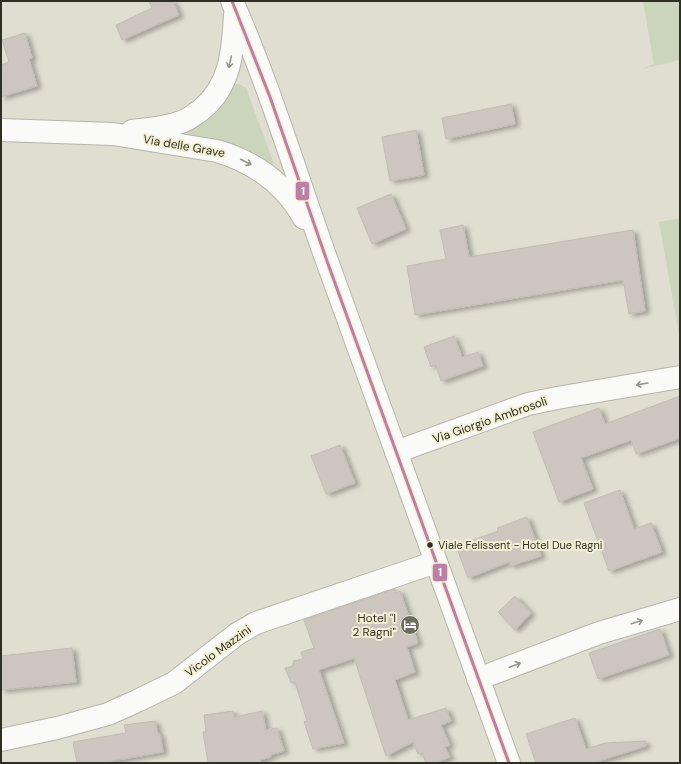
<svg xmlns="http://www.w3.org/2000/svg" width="681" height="764" font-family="'DM Sans',sans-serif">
  <defs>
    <filter id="shadow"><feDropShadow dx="4.5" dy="2.5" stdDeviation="2" flood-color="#0004"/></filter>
  </defs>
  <rect width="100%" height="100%" fill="#e0ded0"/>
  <g fill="#cbd5bc">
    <polygon points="643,1 680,1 680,60 642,69 654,64"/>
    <path d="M234,84H239L246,88L273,161V164L271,165C242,147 224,139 191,136L186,131Z"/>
    <polygon points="680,218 680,340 659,222"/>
  </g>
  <g fill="#cdc6bf" stroke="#c3bcb6" filter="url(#shadow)">
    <polygon points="149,1 173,1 179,15 122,40 116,25 152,8"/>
    <polygon points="25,33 32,58 29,59 37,86 1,97 1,65 9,62 2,40"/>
    <polygon points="511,104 515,124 446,139 442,118"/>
    <polygon points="416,130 424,175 390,181 382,137"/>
    <polygon points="391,194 406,229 372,244 357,208"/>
    <polygon points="463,225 469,257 633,230 645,311 629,314 623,280 415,315 407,266 446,259 440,230"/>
    <polygon points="454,336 462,357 478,352 483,366 441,381 436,365 431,367 424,347"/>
    <polygon points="680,396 680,438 636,454 631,440 581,458 593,489 559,502 533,432 599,408 605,424"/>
    <polygon points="340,445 355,483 326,494 311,456"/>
    <polygon points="620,490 634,529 651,523 662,552 609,571 584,503"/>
    <polygon points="527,517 541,556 511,566 509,562 468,578 456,546 498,531 497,528"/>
    <polygon points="395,589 396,593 400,591 418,643 407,647 415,672 395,680 408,720 446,708 451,721 441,725 450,745 445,747 450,757 435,763 426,763 422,753 418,754 413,742 386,756 354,658 319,670 344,743 313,749 304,722 307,721 295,682 291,683 285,668 293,666 293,661 303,659 301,652 314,648 304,620"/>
    <polygon points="515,596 531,613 515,630 498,612"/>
    <polygon points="660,629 669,655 598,679 589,653"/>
    <polygon points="72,648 76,682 1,690 1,656"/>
    <polygon points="233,711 234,717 262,711 266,730 277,728 284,751 270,755 271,757 260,760 261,763 208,763 203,732 206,732 204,715"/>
    <polygon points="575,718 586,749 605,743 645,741 646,746 593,763 536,763 526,734"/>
    <polygon points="155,721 158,734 160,734 163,752 106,762 106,763 77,763 73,742 126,733 124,725"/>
  </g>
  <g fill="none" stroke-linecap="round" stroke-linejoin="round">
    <g stroke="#b6b4a9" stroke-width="24">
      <g id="minor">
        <polyline points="396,452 528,404 557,398 680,377"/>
        <polyline points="478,679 599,633 680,609"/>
        <polyline points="1,740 57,728 108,714 137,701 174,683 237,634 256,623 436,562"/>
      </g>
    </g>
    <g stroke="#b6b4a9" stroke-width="24">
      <g id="major">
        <path d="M232,1C269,84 296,175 327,261C388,428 448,596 509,763"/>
        <path d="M1,130L113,134L217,151C254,162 285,184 304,218"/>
        <path d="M132,131C148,129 165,128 181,122C188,120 195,114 201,110C231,86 233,50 235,15"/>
      </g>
    </g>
    <use href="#minor" stroke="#fafaf8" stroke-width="22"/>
    <use href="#major" stroke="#fafaf8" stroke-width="22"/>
    <g stroke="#f4f0d6" stroke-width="6">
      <polyline id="bus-1" points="232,1 270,97 327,261 509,763"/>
    </g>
    <use href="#bus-1" stroke="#bc7fa6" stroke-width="3"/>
  </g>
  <defs><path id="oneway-shaft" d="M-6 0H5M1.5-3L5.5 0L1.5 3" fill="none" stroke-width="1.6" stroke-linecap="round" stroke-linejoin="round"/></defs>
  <g stroke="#95948e">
    <use href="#oneway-shaft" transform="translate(230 62) rotate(103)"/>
    <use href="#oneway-shaft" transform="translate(246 162) rotate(27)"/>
    <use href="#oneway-shaft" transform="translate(642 384) rotate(170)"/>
    <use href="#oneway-shaft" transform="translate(637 622) rotate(-17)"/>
    <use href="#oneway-shaft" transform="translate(515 665) rotate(-21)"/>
  </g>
  <defs>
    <g id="hotel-disc" transform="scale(1)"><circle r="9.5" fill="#6e6c61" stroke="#f4f0d6"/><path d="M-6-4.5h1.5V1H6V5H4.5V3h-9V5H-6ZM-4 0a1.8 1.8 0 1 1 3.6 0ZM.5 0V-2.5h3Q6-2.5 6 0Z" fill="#fff"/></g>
  </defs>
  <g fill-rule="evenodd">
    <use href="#hotel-disc" x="410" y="625"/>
  </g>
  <circle fill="#302f25" stroke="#f4f0d6" stroke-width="1.5" cx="430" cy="545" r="3.5"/>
  <g text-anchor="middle" stroke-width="4" stroke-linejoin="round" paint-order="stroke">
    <g font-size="11" fill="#302f25" stroke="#f4f0d6" text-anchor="start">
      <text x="438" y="549">Viale Felissent - Hotel Due Ragni</text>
    </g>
    <g font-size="12" fill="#302f25" stroke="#f4f0d6">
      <text transform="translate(184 146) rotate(10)" y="4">Via delle Grave</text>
      <text transform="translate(490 420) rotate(-19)" y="4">Via Giorgio Ambrosoli</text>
      <text transform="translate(218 651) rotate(-36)" y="4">Vicolo Mazzini</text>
    </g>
    <g font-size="12" fill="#302f25" stroke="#f4f0d6" text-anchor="end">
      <text x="396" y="622">Hotel "I<tspan x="396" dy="14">2 Ragni"</tspan></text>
    </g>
  </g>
  <g stroke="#f4f0d6" stroke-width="1.5">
    <rect x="295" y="181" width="15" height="20" rx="4" fill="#bc7fa6"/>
    <rect x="432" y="563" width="16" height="19" rx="4" fill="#bc7fa6"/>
  </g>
  <g font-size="11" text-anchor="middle" font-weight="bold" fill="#fff">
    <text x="303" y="195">1</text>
    <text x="440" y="576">1</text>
  </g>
  <rect width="681" height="764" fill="none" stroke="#302f25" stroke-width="4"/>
</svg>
